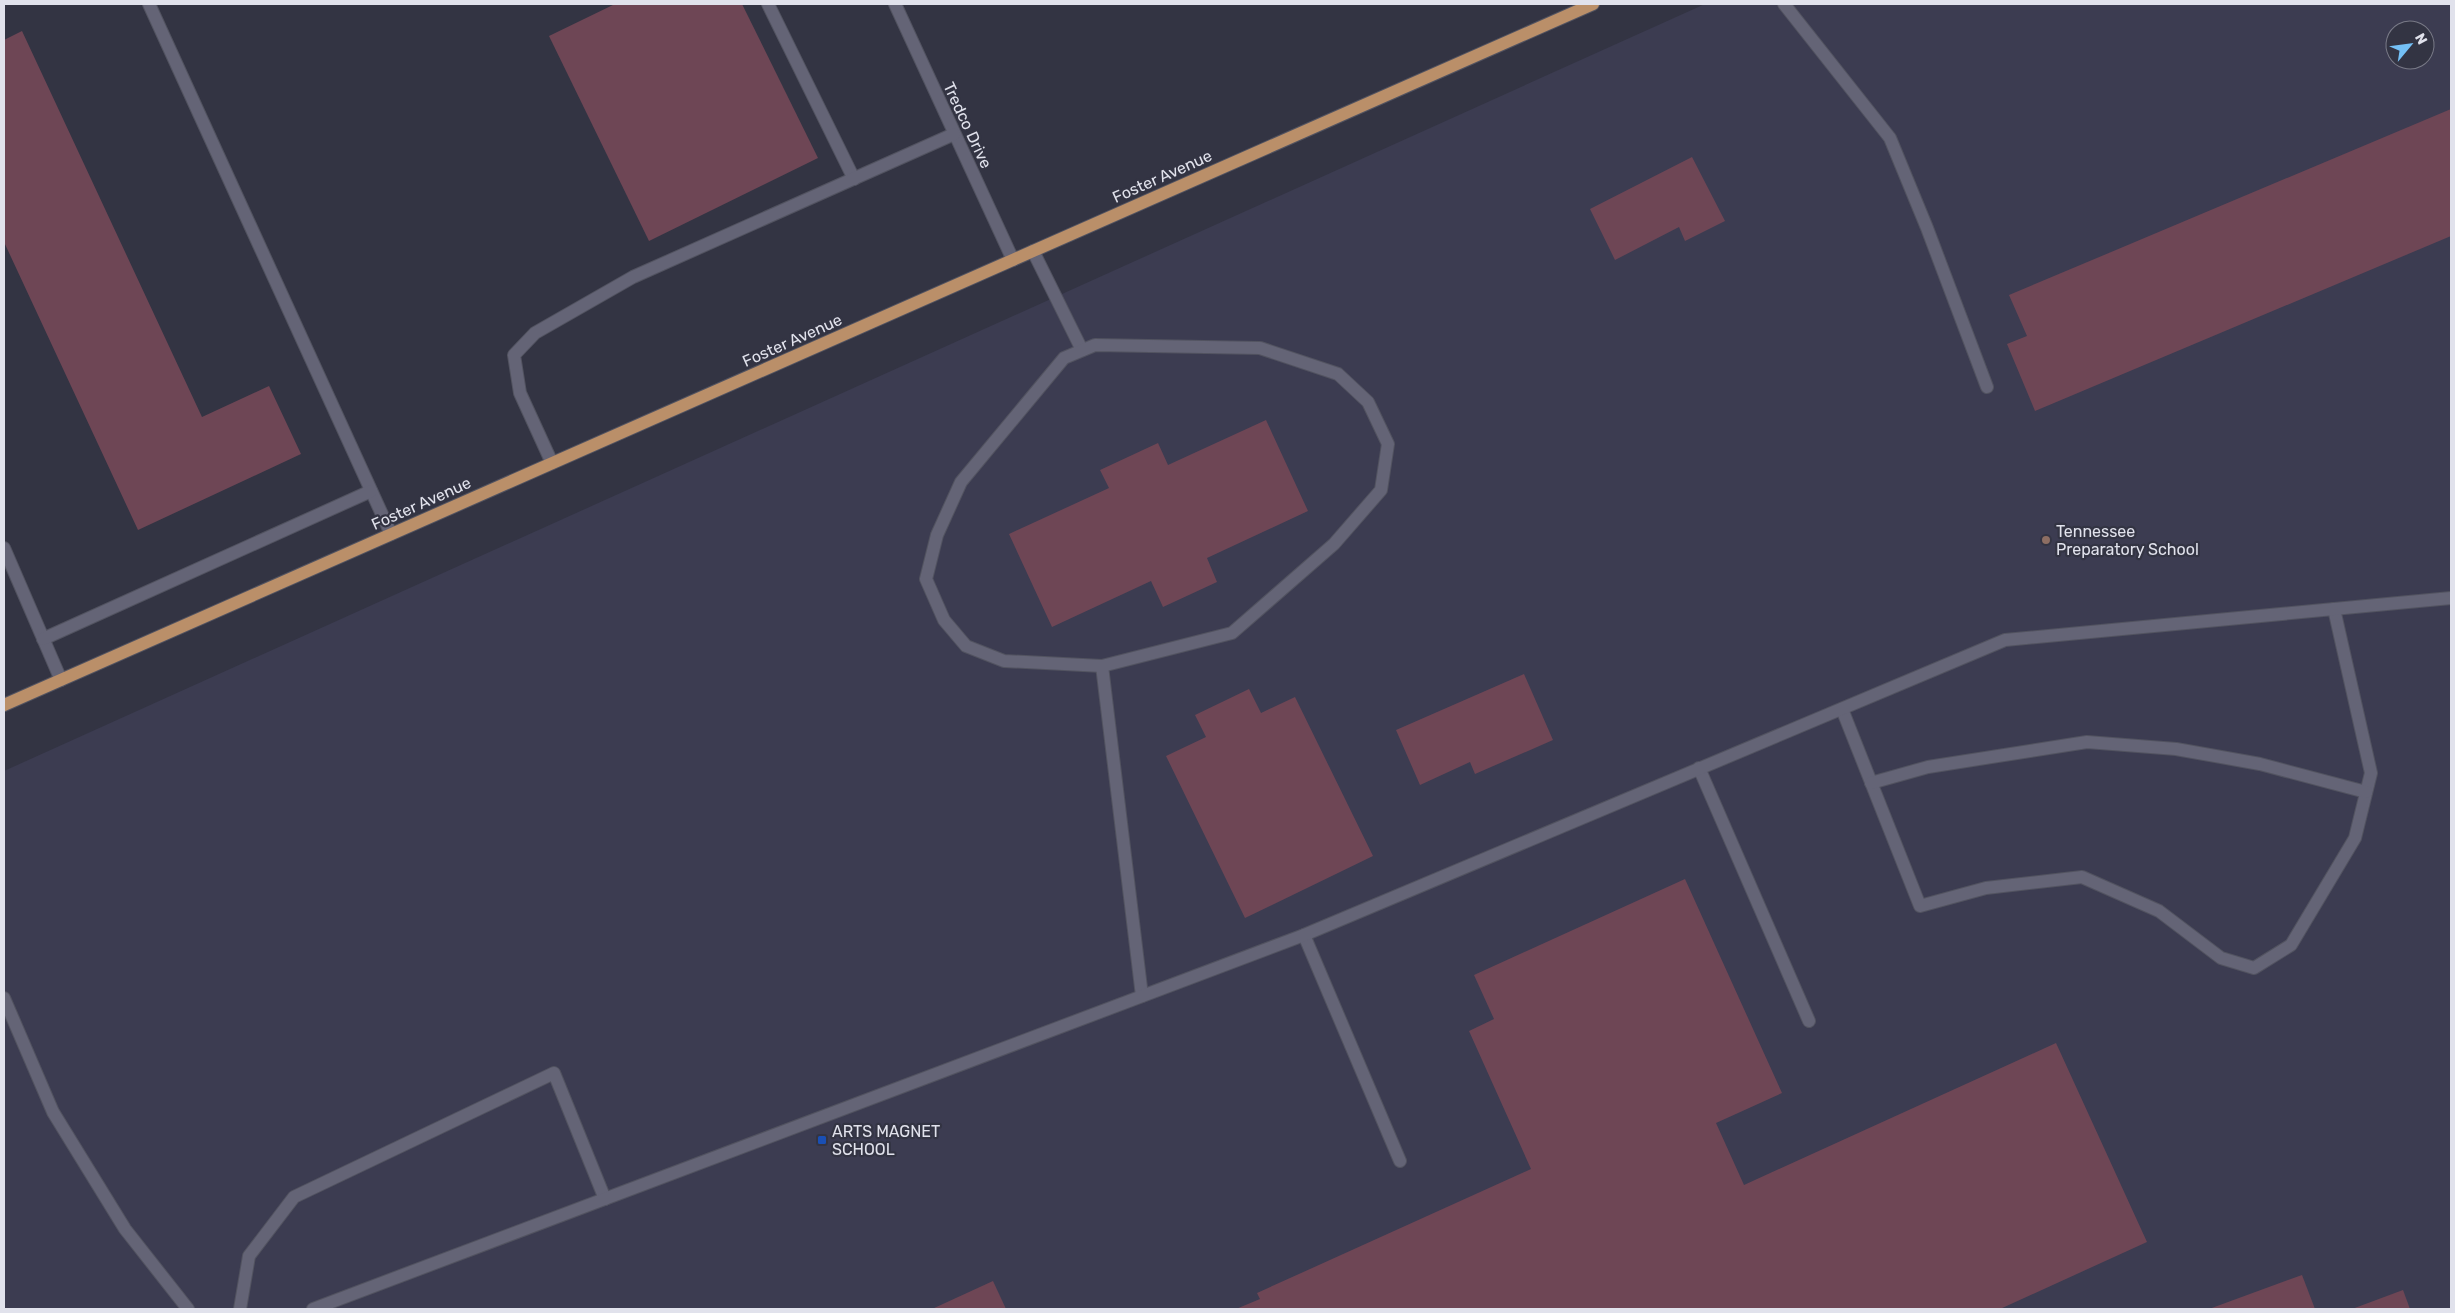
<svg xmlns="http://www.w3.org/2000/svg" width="2455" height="1313" font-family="Rubik,sans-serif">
  <rect width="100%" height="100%" fill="#333443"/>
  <path fill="#3c3c51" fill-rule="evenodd" d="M1705,4H2451V1309H4V771ZM2395,30H2425V60H2395Z"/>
  <g fill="#6e4655">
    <polygon points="615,4 742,4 818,158 649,241 549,36"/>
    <polygon points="22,31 202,417 269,386 301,454 138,530 4,242 4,40"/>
    <polygon points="2451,109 2451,236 2035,411 2007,344 2027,336 2009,295"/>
    <polygon points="1692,157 1725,221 1685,241 1679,227 1615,260 1590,209"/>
    <polygon points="1266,420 1308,511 1207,558 1217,582 1163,607 1151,581 1052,627 1009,534 1109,488 1100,470 1158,443 1168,465"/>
    <polygon points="1524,674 1553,740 1475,774 1470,762 1420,785 1396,730"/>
    <polygon points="1249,689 1261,713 1295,697 1373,856 1245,918 1166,756 1206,737 1195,715"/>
    <polygon points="1685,879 1782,1093 1716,1123 1744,1185 2056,1043 2147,1242 2000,1309 1236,1309 1260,1299 1257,1293 1531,1169 1469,1031 1494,1019 1474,975"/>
    <polygon points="2302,1275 2315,1309 2209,1309"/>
    <polygon points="993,1281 1006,1309 932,1309"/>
    <polygon points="2403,1290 2410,1309 2352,1309"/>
  </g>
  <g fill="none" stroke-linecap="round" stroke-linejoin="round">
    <g stroke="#525360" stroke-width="14">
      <g id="minor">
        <polyline points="149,4 391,534"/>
        <polyline points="768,4 854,179"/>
        <polyline points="895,4 1013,260"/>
        <polyline points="1784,4 1890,138 1927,228 1987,387"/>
        <polyline points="1033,251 1082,350"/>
        <polyline points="552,463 520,393 514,355 535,333 633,277 954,134"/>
        <polyline points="4,548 61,680"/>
        <polyline points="43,639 371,491"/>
        <polyline points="1102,666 1232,633 1334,544 1381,490 1388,444 1368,402 1338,374 1260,348 1095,345 1064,358 961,482 937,535 926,579 944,620 966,646 1004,661 1102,666 1142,996"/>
        <polyline points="1842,709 1920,906 1986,888 2082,877 2159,911 2221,958 2254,968 2291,945 2355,838 2371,773 2334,609"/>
        <polyline points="1699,768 1809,1021"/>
        <polyline points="1871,783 1928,767 2087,742 2176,749 2260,764 2366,792"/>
        <polyline points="1304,935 1400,1161"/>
        <polyline points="4,998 53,1112 125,1229 188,1309"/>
        <polyline points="240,1309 249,1256 294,1197 554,1073 605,1199"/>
        <polyline points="313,1309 1304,935 2005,640 2451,598"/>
      </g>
    </g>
    <g stroke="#525360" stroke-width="14">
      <polyline id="major" points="4,705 1593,4"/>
    </g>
    <use href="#minor" stroke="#646476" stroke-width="12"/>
    <use href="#major" stroke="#ba8f69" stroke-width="12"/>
  </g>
  <circle fill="#8d6e63" stroke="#333443" stroke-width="2" cx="2046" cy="540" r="5"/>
  <rect fill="#1a4fb4" stroke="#333443" stroke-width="2" x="817" y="1135" width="10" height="10" rx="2.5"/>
  <g text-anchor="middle" stroke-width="4.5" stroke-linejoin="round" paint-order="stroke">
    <g font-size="16" fill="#e1e2ec" stroke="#333443">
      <text transform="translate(968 125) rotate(65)" y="6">Tredco Drive</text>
      <text transform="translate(1162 176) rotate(-24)" y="6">Foster Avenue</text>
      <text transform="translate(792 340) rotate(-24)" y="6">Foster Avenue</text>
      <text transform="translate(421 503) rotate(-24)" y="6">Foster Avenue</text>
    </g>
    <g font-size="16" fill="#e1e2ec" stroke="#333443" text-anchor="start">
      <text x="2056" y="537">Tennessee<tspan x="2056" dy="18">Preparatory School</tspan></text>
      <text x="832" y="1137">ARTS MAGNET<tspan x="832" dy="18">SCHOOL</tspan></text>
    </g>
  </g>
  <rect width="2455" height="1313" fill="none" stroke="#e1e2ec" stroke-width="10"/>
  <g transform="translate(2410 45) rotate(61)"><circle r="24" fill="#333443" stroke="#797a87"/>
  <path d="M0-4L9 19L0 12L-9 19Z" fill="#74c0f6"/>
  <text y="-8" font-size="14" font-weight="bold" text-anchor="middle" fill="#e1e2ec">N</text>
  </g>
</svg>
